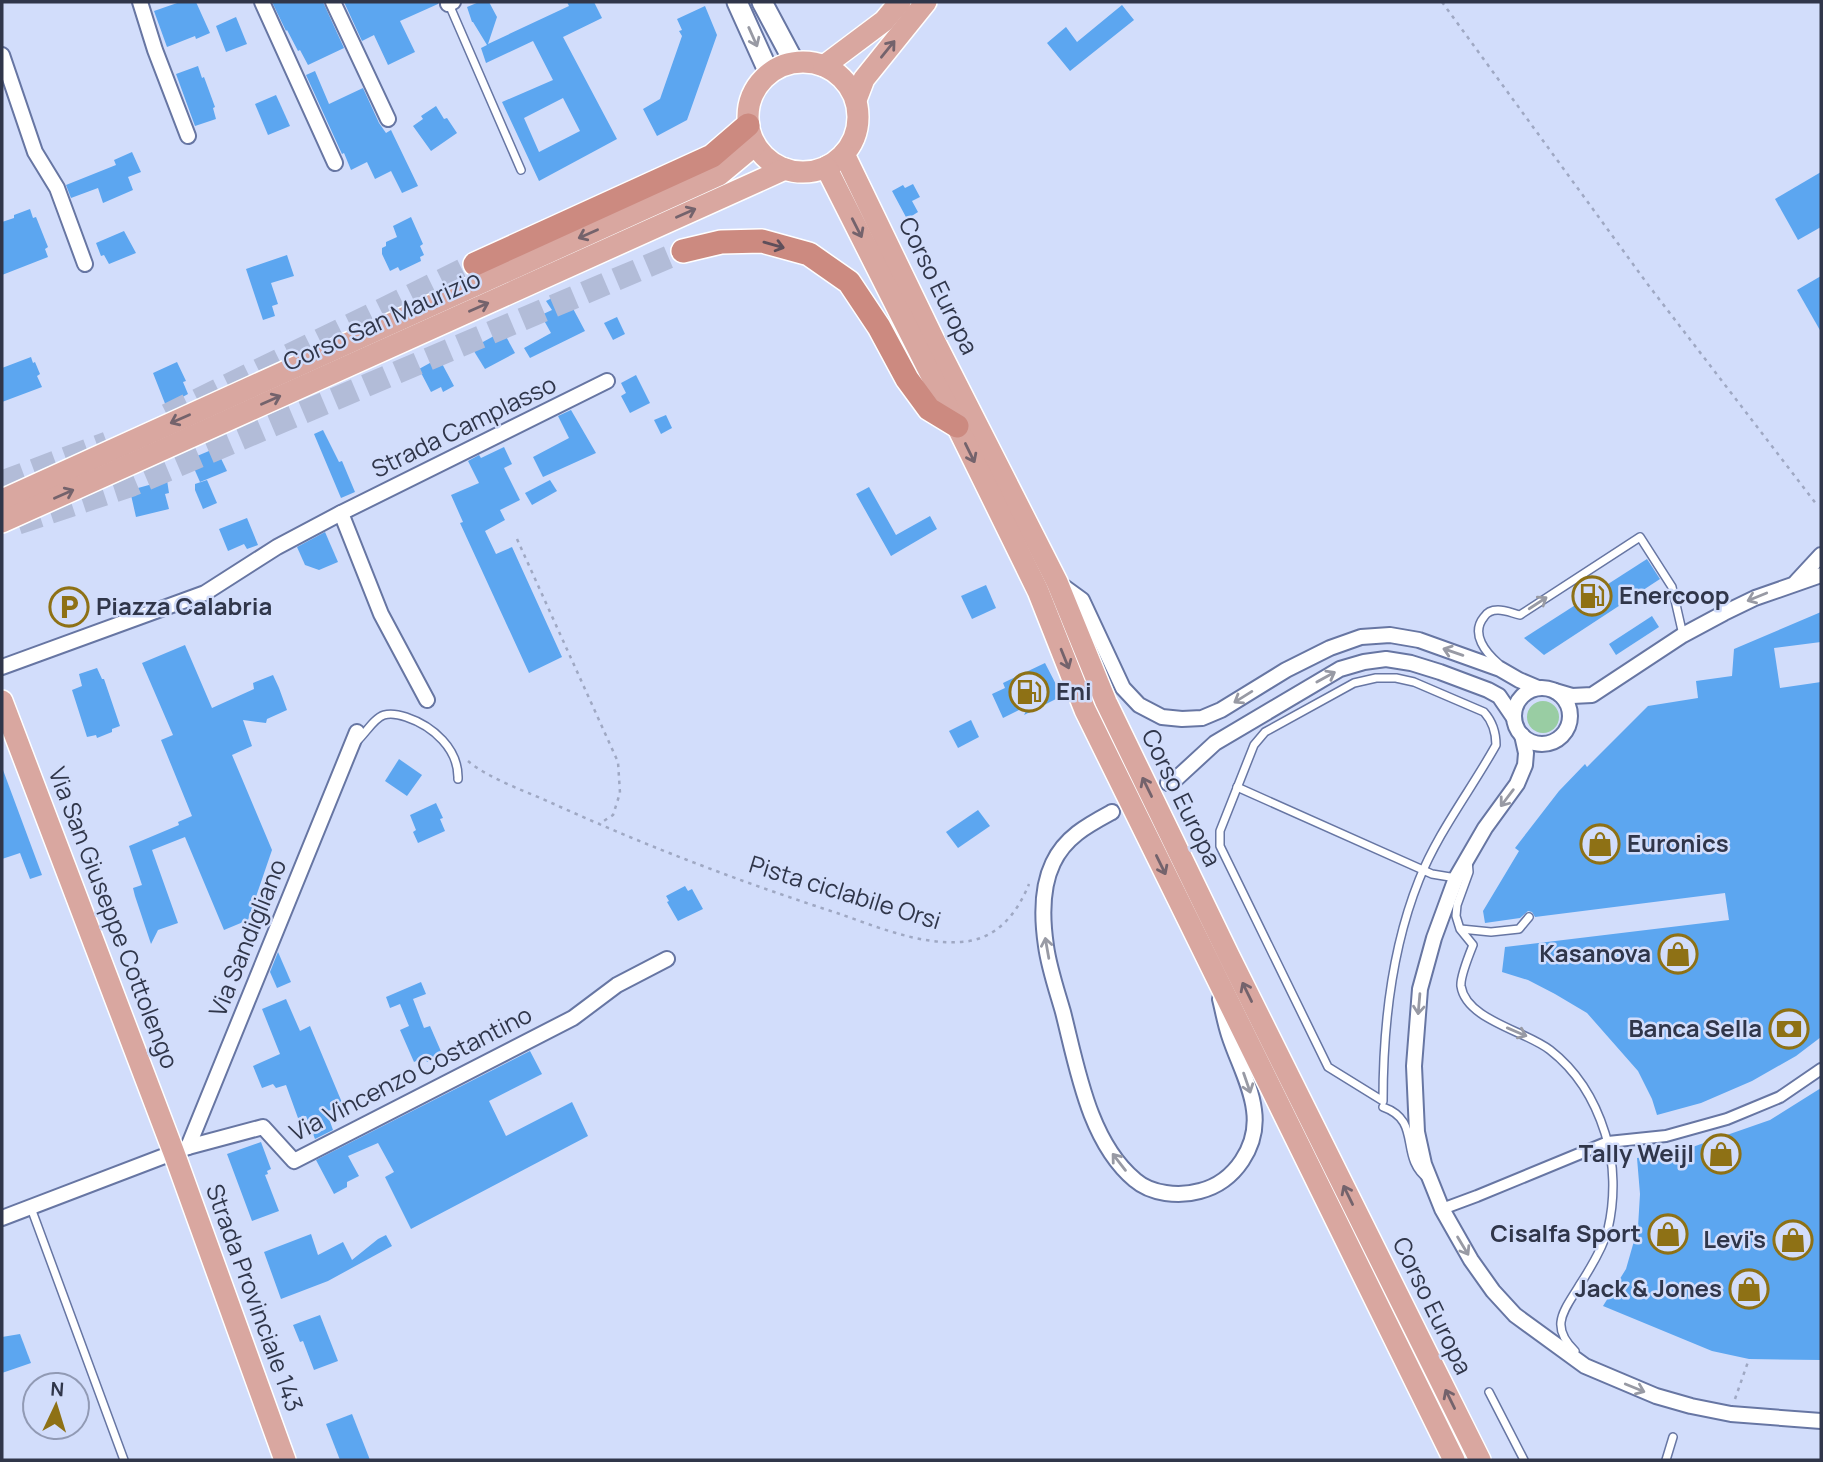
<svg xmlns="http://www.w3.org/2000/svg" width="1823" height="1462" font-family="Manrope,sans-serif">
  <rect width="100%" height="100%" fill="#d2ddfb"/>
  <circle fill="#99cda3" cx="1543" cy="717" r="16"/>
  <g fill="#5ca6f0" fill-rule="evenodd">
    <polygon points="180,2 196,2 210,33 196,39 195,36 167,47 154,11"/>
    <polygon points="272,2 323,2 344,48 308,65 300,50 298,51 287,30 286,31"/>
    <polygon points="344,2 439,2 438,4 400,21 415,52 388,65 374,35 362,41"/>
    <path d="M479,2H489L497,17L488,44L569,6L567,2H594L602,18L563,37L617,139L539,181L502,102L553,80L533,41L486,63L481,48L487,45L473,22H472L467,7ZM563,98L580,131L539,152L524,118Z"/>
    <polygon points="1122,5 1134,20 1070,71 1047,43 1066,27 1077,42"/>
    <polygon points="705,6 717,35 687,120 657,136 643,109 660,99 682,36 679,31 682,30 677,19"/>
    <polygon points="236,17 247,44 226,52 216,26"/>
    <polygon points="198,66 202,78 204,77 215,107 213,108 216,119 195,126 176,74"/>
    <polygon points="315,71 329,104 363,88 379,123 386,133 391,130 418,186 402,193 391,171 375,179 367,162 351,170 344,153 342,154 306,75"/>
    <polygon points="276,95 290,126 268,135 255,104"/>
    <polygon points="436,106 444,119 447,118 457,133 431,151 413,126 423,119 421,116"/>
    <polygon points="132,152 141,172 128,177 133,190 103,203 98,188 71,198 66,185 116,165 114,160"/>
    <polygon points="1821,172 1821,227 1798,240 1775,199"/>
    <polygon points="913,184 920,197 912,201 918,212 907,219 892,191 903,185 905,188"/>
    <polygon points="30,209 33,218 36,217 48,247 45,249 48,257 2,275 2,222 14,218 14,215"/>
    <polygon points="411,217 423,244 420,246 424,255 420,257 421,261 400,271 398,267 390,271 382,254 382,248 386,246 386,242 397,237 393,226"/>
    <polygon points="124,231 136,253 109,264 104,255 101,256 96,243"/>
    <polygon points="287,255 294,276 271,283 278,304 272,306 275,316 263,320 246,269"/>
    <polygon points="1821,276 1821,332 1797,290"/>
    <polygon points="562,293 566,302 569,301 585,331 530,358 524,348 551,333 541,315 552,310 546,301"/>
    <polygon points="617,317 625,334 613,340 604,323"/>
    <polygon points="503,331 515,353 485,369 472,348"/>
    <polygon points="31,357 33,363 35,362 40,374 37,376 42,387 2,402 2,368"/>
    <polygon points="439,358 454,386 443,392 441,387 431,392 419,369"/>
    <polygon points="177,362 186,381 183,382 188,394 166,406 153,373"/>
    <polygon points="636,375 650,403 630,413 621,396 626,393 621,383"/>
    <polygon points="571,410 596,453 543,477 533,457 569,438 558,416"/>
    <polygon points="666,415 672,428 661,434 654,420"/>
    <polygon points="323,430 339,462 342,461 355,492 341,498 314,434"/>
    <polygon points="504,447 512,464 504,468 520,500 500,510 505,520 485,531 496,554 512,547 562,657 529,673 460,523 463,522 451,495 479,483 468,461 479,455 481,458"/>
    <polygon points="216,448 227,471 200,482 190,459"/>
    <polygon points="167,480 169,493 165,494 169,509 136,517 131,495 140,493 138,488"/>
    <polygon points="207,480 217,503 203,509 195,490 195,484"/>
    <polygon points="550,480 557,491 532,505 525,493"/>
    <polygon points="869,487 896,535 930,516 937,529 891,556 856,494"/>
    <polygon points="247,518 258,545 247,549 244,544 228,551 219,529"/>
    <polygon points="325,532 338,562 319,570 305,565 297,547"/>
    <polygon points="1647,559 1660,579 1544,655 1524,638"/>
    <polygon points="986,585 996,608 972,619 961,596"/>
    <polygon points="1821,612 1821,642 1774,648 1780,688 1821,682 1821,1037 1796,1056 1752,1081 1701,1103 1657,1115 1652,1099 1638,1071 1587,1013 1555,994 1528,980 1502,972 1505,947 1729,920 1725,893 1535,917 1532,912 1528,911 1520,918 1485,923 1483,911 1519,851 1515,848 1559,791 1585,764 1587,767 1648,706 1698,698 1696,681 1732,676 1734,649"/>
    <polygon points="1652,616 1659,627 1616,655 1609,644"/>
    <polygon points="185,645 212,708 254,689 253,683 273,675 279,688 287,710 267,719 266,723 243,720 252,746 232,755 272,850 248,920 224,930 185,837 152,850 178,923 158,930 151,944 135,896 133,888 142,885 129,846 179,825 178,822 192,816 161,740 173,735 142,663"/>
    <polygon points="1045,663 1062,696 1024,715 1029,705 1003,718 992,694 1005,688 1003,683"/>
    <polygon points="97,668 102,679 104,679 120,726 112,729 112,732 97,738 96,735 87,737 72,690 82,686 79,674"/>
    <polygon points="971,720 979,737 958,748 949,731"/>
    <polygon points="399,759 422,775 407,796 385,781"/>
    <polygon points="2,770 3,770 42,875 30,879 20,853 2,859"/>
    <polygon points="436,803 443,818 440,819 445,831 418,843 413,832 416,830 410,815"/>
    <polygon points="978,810 990,826 958,848 946,832"/>
    <polygon points="685,886 688,891 692,889 703,909 678,921 667,902 669,901 666,896"/>
    <polygon points="278,952 291,982 277,988 270,972"/>
    <polygon points="421,982 426,994 413,999 424,1028 430,1026 443,1056 427,1062 425,1057 414,1062 400,1030 409,1026 400,1004 390,1008 386,997"/>
    <polygon points="286,999 300,1031 310,1026 343,1105 328,1111 329,1115 328,1116 333,1130 315,1139 306,1116 298,1118 286,1085 276,1088 273,1084 262,1088 253,1066 280,1054 262,1009"/>
    <polygon points="530,1051 542,1074 489,1101 506,1136 572,1102 588,1136 411,1229 385,1177 394,1172 378,1143 348,1156 359,1176 347,1182 347,1187 334,1194 316,1160"/>
    <polygon points="1821,1088 1821,1360 1749,1359 1712,1351 1603,1306 1626,1269 1638,1227 1640,1194 1637,1158 1681,1151 1770,1120"/>
    <polygon points="261,1142 271,1169 267,1171 268,1174 265,1175 279,1211 252,1221 227,1154"/>
    <polygon points="311,1234 318,1255 343,1242 352,1260 378,1239 386,1235 392,1246 328,1281 281,1299 264,1252"/>
    <polygon points="320,1315 338,1361 314,1370 303,1341 300,1342 293,1325"/>
    <polygon points="20,1334 31,1363 2,1373 2,1337"/>
    <polygon points="352,1414 370,1460 340,1460 326,1424"/>
  </g>
  <g fill="none" stroke-linecap="round" stroke-linejoin="round">
    <g stroke="#b2bcd8" stroke-width="23" stroke-dasharray="23 11" stroke-linecap="butt">
      <polyline points="167,415 475,264"/>
      <polyline points="2,482 107,443"/>
      <polyline points="18,523 132,485 683,251"/>
    </g>
    <g stroke="#6776a3" stroke-width="10">
      <g id="service">
        <polyline points="448,2 521,170"/>
        <path d="M1499,664C1486,653 1470,634 1484,617C1487,612 1492,610 1498,610C1505,610 1512,613 1520,615L1640,537L1672,587L1683,635"/>
        <path d="M1376,678H1396L1414,682L1484,712C1493,722 1496,732 1496,745C1471,790 1438,832 1419,880C1391,950 1383,1027 1383,1101L1328,1067L1220,846V831L1254,745L1265,732L1354,683Z"/>
        <path d="M357,741C365,734 374,718 384,715C391,713 400,715 406,717C433,726 459,749 458,779"/>
        <polyline points="1237,787 1432,874 1456,878"/>
        <path d="M1468,860L1469,872L1457,905L1456,916L1460,929L1473,945C1469,955 1460,977 1461,986C1466,1020 1526,1031 1550,1050C1577,1071 1595,1101 1605,1133C1615,1163 1615,1199 1608,1229C1603,1248 1590,1269 1579,1286C1564,1311 1549,1326 1575,1351"/>
        <polyline points="1461,929 1491,932 1519,929 1529,917"/>
        <path d="M1383,1107C1423,1121 1398,1157 1428,1179"/>
        <polyline points="31,1208 124,1460"/>
        <polyline points="1489,1392 1524,1460"/>
        <polyline points="1666,1460 1673,1437"/>
      </g>
    </g>
    <g stroke="#6776a3" stroke-width="14">
      <polyline id="pedestrian" points="1442,1209 1477,1196 1608,1142 1666,1136 1727,1119 1780,1097 1821,1069"/>
    </g>
    <g stroke="#6776a3" stroke-width="18">
      <g id="minor">
        <polyline points="140,2 155,50 188,136"/>
        <polyline points="262,2 335,163"/>
        <polyline points="333,2 388,119"/>
        <polyline points="448,4 453,2"/>
        <polyline points="2,55 35,152 57,188 85,264"/>
        <polyline points="341,513 381,614 427,700"/>
        <polyline points="1796,582 1821,555"/>
        <polyline points="1060,584 1082,600 1123,688 1139,705 1162,717 1182,719 1202,718 1221,710 1286,670 1330,648 1361,637 1390,635 1419,640 1500,669 1519,680 1538,688"/>
        <polyline points="2,667 205,593 277,547 341,513 607,381"/>
        <circle cx="1542" cy="716" r="28"/>
        <polyline points="1555,691 1572,696 1592,695 1683,635 1724,613 1755,598 1821,575"/>
        <polyline points="1522,735 1526,753 1525,765 1517,784 1485,828 1456,878 1434,938 1420,989 1414,1066 1417,1132 1424,1164 1442,1209 1471,1260 1493,1291 1515,1315 1585,1366 1656,1396 1691,1406 1731,1414 1821,1421"/>
        <polyline points="1168,783 1177,778 1215,743 1340,669 1364,662 1386,659 1411,663 1440,672 1488,690 1499,696 1514,718"/>
        <path d="M1112,812C1088,825 1065,837 1053,863C1041,888 1042,919 1046,946C1049,968 1057,991 1063,1012C1077,1067 1089,1142 1135,1180C1151,1194 1179,1197 1200,1191C1235,1182 1259,1146 1254,1110C1251,1085 1237,1060 1229,1035C1225,1023 1223,1011 1220,999"/>
        <polyline points="188,1147 357,732"/>
        <polyline points="2,1218 188,1147 263,1127 294,1161 573,1018 617,985 667,959"/>
      </g>
    </g>
    <g stroke="#6776a3" stroke-width="23">
      <g id="secondary">
        <polyline points="737,2 769,73"/>
        <polyline points="762,2 794,62"/>
      </g>
    </g>
    <g stroke="#fff" stroke-width="24">
      <g id="primary">
        <circle cx="803" cy="117" r="55"/>
        <polyline points="824,66 884,21 900,2"/>
        <polyline points="856,100 864,79 926,2"/>
        <polyline points="844,154 934,340 1057,582 1106,702 1229,956 1480,1460"/>
        <polyline points="826,167 957,426 1038,591 1085,710 1454,1460"/>
        <polyline points="2,500 719,175 755,145"/>
        <polyline points="2,522 785,169"/>
        <polyline points="2,701 174,1153 285,1460"/>
      </g>
    </g>
    <g stroke="#fff" stroke-width="26">
      <g id="trunk">
        <polyline points="683,251 721,242 762,241 809,254 849,282 879,327 907,379 929,409 957,426"/>
        <polyline points="475,264 712,156 748,125"/>
      </g>
    </g>
    <g stroke="#9fa8c3" stroke-width="2.5" stroke-dasharray="3.5 5" stroke-linecap="butt">
      <polyline points="1442,2 1646,282 1817,505"/>
      <polyline points="517,539 618,762 620,793 613,815 599,824"/>
      <path d="M468,761C489,779 528,792 554,804C646,846 741,882 837,913C875,926 919,945 961,942C996,940 1017,914 1029,884"/>
      <polyline points="1735,1399 1749,1359"/>
    </g>
    <use href="#service" stroke="#fff" stroke-width="7"/>
    <use href="#pedestrian" stroke="#fff" stroke-width="10"/>
    <use href="#minor" stroke="#fff" stroke-width="14"/>
    <use href="#secondary" stroke="#fff" stroke-width="19"/>
    <use href="#primary" stroke="#d9a7a0" stroke-width="21"/>
    <use href="#trunk" stroke="#cc8a80" stroke-width="23"/>
  </g>
  <defs><path id="oneway-shaft" d="M-6 0H5M1.5-3L5.5 0L1.5 3" fill="none" stroke-width="1.6" stroke-linecap="round" stroke-linejoin="round" transform="scale(1.75)"/></defs>
  <g stroke="#989aa4">
    <use href="#oneway-shaft" transform="translate(753 37) rotate(66)"/>
    <use href="#oneway-shaft" transform="translate(1757 597) rotate(158)"/>
    <use href="#oneway-shaft" transform="translate(1538 603) rotate(-33)"/>
    <use href="#oneway-shaft" transform="translate(1453 652) rotate(-161)"/>
    <use href="#oneway-shaft" transform="translate(1326 677) rotate(-29)"/>
    <use href="#oneway-shaft" transform="translate(1243 697) rotate(148)"/>
    <use href="#oneway-shaft" transform="translate(1507 798) rotate(127)"/>
    <use href="#oneway-shaft" transform="translate(1047 948) rotate(-100)"/>
    <use href="#oneway-shaft" transform="translate(1419 1004) rotate(95)"/>
    <use href="#oneway-shaft" transform="translate(1517 1032) rotate(23)"/>
    <use href="#oneway-shaft" transform="translate(1247 1083) rotate(71)"/>
    <use href="#oneway-shaft" transform="translate(1119 1162) rotate(-128)"/>
    <use href="#oneway-shaft" transform="translate(1463 1246) rotate(59)"/>
    <use href="#oneway-shaft" transform="translate(1635 1388) rotate(22)"/>
  </g>
  <g stroke="#74636c">
    <use href="#oneway-shaft" transform="translate(888 49) rotate(-51)"/>
    <use href="#oneway-shaft" transform="translate(686 213) rotate(-24)"/>
    <use href="#oneway-shaft" transform="translate(857 228) rotate(63)"/>
    <use href="#oneway-shaft" transform="translate(588 234) rotate(156)"/>
    <use href="#oneway-shaft" transform="translate(479 307) rotate(-24)"/>
    <use href="#oneway-shaft" transform="translate(271 400) rotate(-24)"/>
    <use href="#oneway-shaft" transform="translate(180 419) rotate(156)"/>
    <use href="#oneway-shaft" transform="translate(970 453) rotate(64)"/>
    <use href="#oneway-shaft" transform="translate(64 494) rotate(-24)"/>
    <use href="#oneway-shaft" transform="translate(1065 659) rotate(68)"/>
    <use href="#oneway-shaft" transform="translate(1147 787) rotate(-116)"/>
    <use href="#oneway-shaft" transform="translate(1161 865) rotate(64)"/>
    <use href="#oneway-shaft" transform="translate(1247 992) rotate(-116)"/>
    <use href="#oneway-shaft" transform="translate(1348 1195) rotate(-116)"/>
    <use href="#oneway-shaft" transform="translate(1450 1399) rotate(-116)"/>
  </g>
  <use stroke="#5f4f5a" href="#oneway-shaft" transform="translate(774 245) rotate(16)"/>
  <defs>
    <g id="fuel-ring" transform="scale(2.0125)"><circle r="9.5" fill="#d2ddfb" stroke="#8e7115" stroke-width="1.5"/><path d="M-5.5-6h7V0h2V4h1.3V-2.5L3-4.5l.8-.8L6-3V5H2.5V1h-1V6h-7ZM-4.2-4.7v3.2H.2V-4.7Z" fill="#8e7115"/></g>
    <g id="parking-ring" transform="scale(2.0125)"><circle r="9.5" fill="#d2ddfb" stroke="#8e7115" stroke-width="1.5"/><path d="M-3.5-5.5H1a3.5 3.5 0 0 1 0 7H-1V5.5H-3.5ZM-1-3.4V-.6H.8a1.4 1.4 0 0 0 0-2.8Z" fill="#8e7115"/></g>
    <g id="shop-ring" transform="scale(2.0125)"><circle r="9.5" fill="#d2ddfb" stroke="#8e7115" stroke-width="1.5"/><path d="M-5-2.5h2.3a2.7 3.5 0 0 1 5.4 0H5L5.5 6h-11ZM-1.5-2.5h3a1.5 2.3 0 0 0-3 0Z" fill="#8e7115"/></g>
    <g id="bank-ring" transform="scale(2.0125)"><circle r="9.5" fill="#d2ddfb" stroke="#8e7115" stroke-width="1.5"/><path d="M-6-4H6V4H-6ZM0-2.3a2.3 2.3 0 1 0 0 4.6a2.3 2.3 0 1 0 0-4.6Z" fill="#8e7115"/></g>
  </defs>
  <g fill-rule="evenodd">
    <use href="#fuel-ring" x="1592" y="596"/>
    <use href="#parking-ring" x="69" y="607"/>
    <use href="#fuel-ring" x="1029" y="692"/>
    <use href="#shop-ring" x="1600" y="844"/>
    <use href="#shop-ring" x="1678" y="954"/>
    <use href="#bank-ring" x="1789" y="1029"/>
    <use href="#shop-ring" x="1721" y="1154"/>
    <use href="#shop-ring" x="1668" y="1234"/>
    <use href="#shop-ring" x="1793" y="1240"/>
    <use href="#shop-ring" x="1749" y="1289"/>
  </g>
  <g text-anchor="middle" stroke-width="5" stroke-linejoin="round" paint-order="stroke">
    <g font-size="24" fill="#30364a" stroke="#d2ddfb">
      <text transform="translate(938 286) rotate(64)" y="8">Corso Europa</text>
      <text transform="translate(382 321) rotate(-24)" y="8">Corso San Maurizio</text>
      <text transform="translate(464 427) rotate(-26)" y="8">Strada Camplasso</text>
      <text transform="translate(1181 798) rotate(64)" y="8">Corso Europa</text>
      <text transform="translate(845 893) rotate(17)" y="8">Pista ciclabile Orsi</text>
      <text transform="translate(113 918) rotate(69)" y="8">Via San Giuseppe Cottolengo</text>
      <text transform="translate(248 938) rotate(-68)" y="8">Via Sandigliano</text>
      <text transform="translate(411 1074) rotate(-27)" y="8">Via Vincenzo Costantino</text>
      <text transform="translate(254 1298) rotate(70)" y="8">Strada Provinciale 143</text>
      <text transform="translate(1432 1306) rotate(64)" y="8">Corso Europa</text>
    </g>
    <g font-size="24" font-weight="bold" fill="#30364a" stroke="#d2ddfb" text-anchor="end">
      <text x="1619" y="604" text-anchor="start">Enercoop</text>
      <text x="96" y="615" text-anchor="start">Piazza Calabria</text>
      <text x="1056" y="700" text-anchor="start">Eni</text>
      <text x="1627" y="852" text-anchor="start">Euronics</text>
      <text x="1651" y="962">Kasanova</text>
      <text x="1762" y="1037">Banca Sella</text>
      <text x="1694" y="1162">Tally Weijl</text>
      <text x="1641" y="1242">Cisalfa Sport</text>
      <text x="1766" y="1248">Levi's</text>
      <text x="1722" y="1297">Jack &amp; Jones</text>
    </g>
  </g>
  <rect width="1823" height="1462" fill="none" stroke="#30364a" stroke-width="7"/>
  <g transform="translate(56 1406) rotate(4)"><circle r="33" fill="#d2ddfb" stroke="#919ab4" stroke-width="2"/>
  <path d="M0-5L12 26L0 18L-12 26Z" fill="#8e7115"/>
  <text y="-10" font-size="19" font-weight="bold" text-anchor="middle" fill="#30364a">N</text>
  </g>
</svg>
